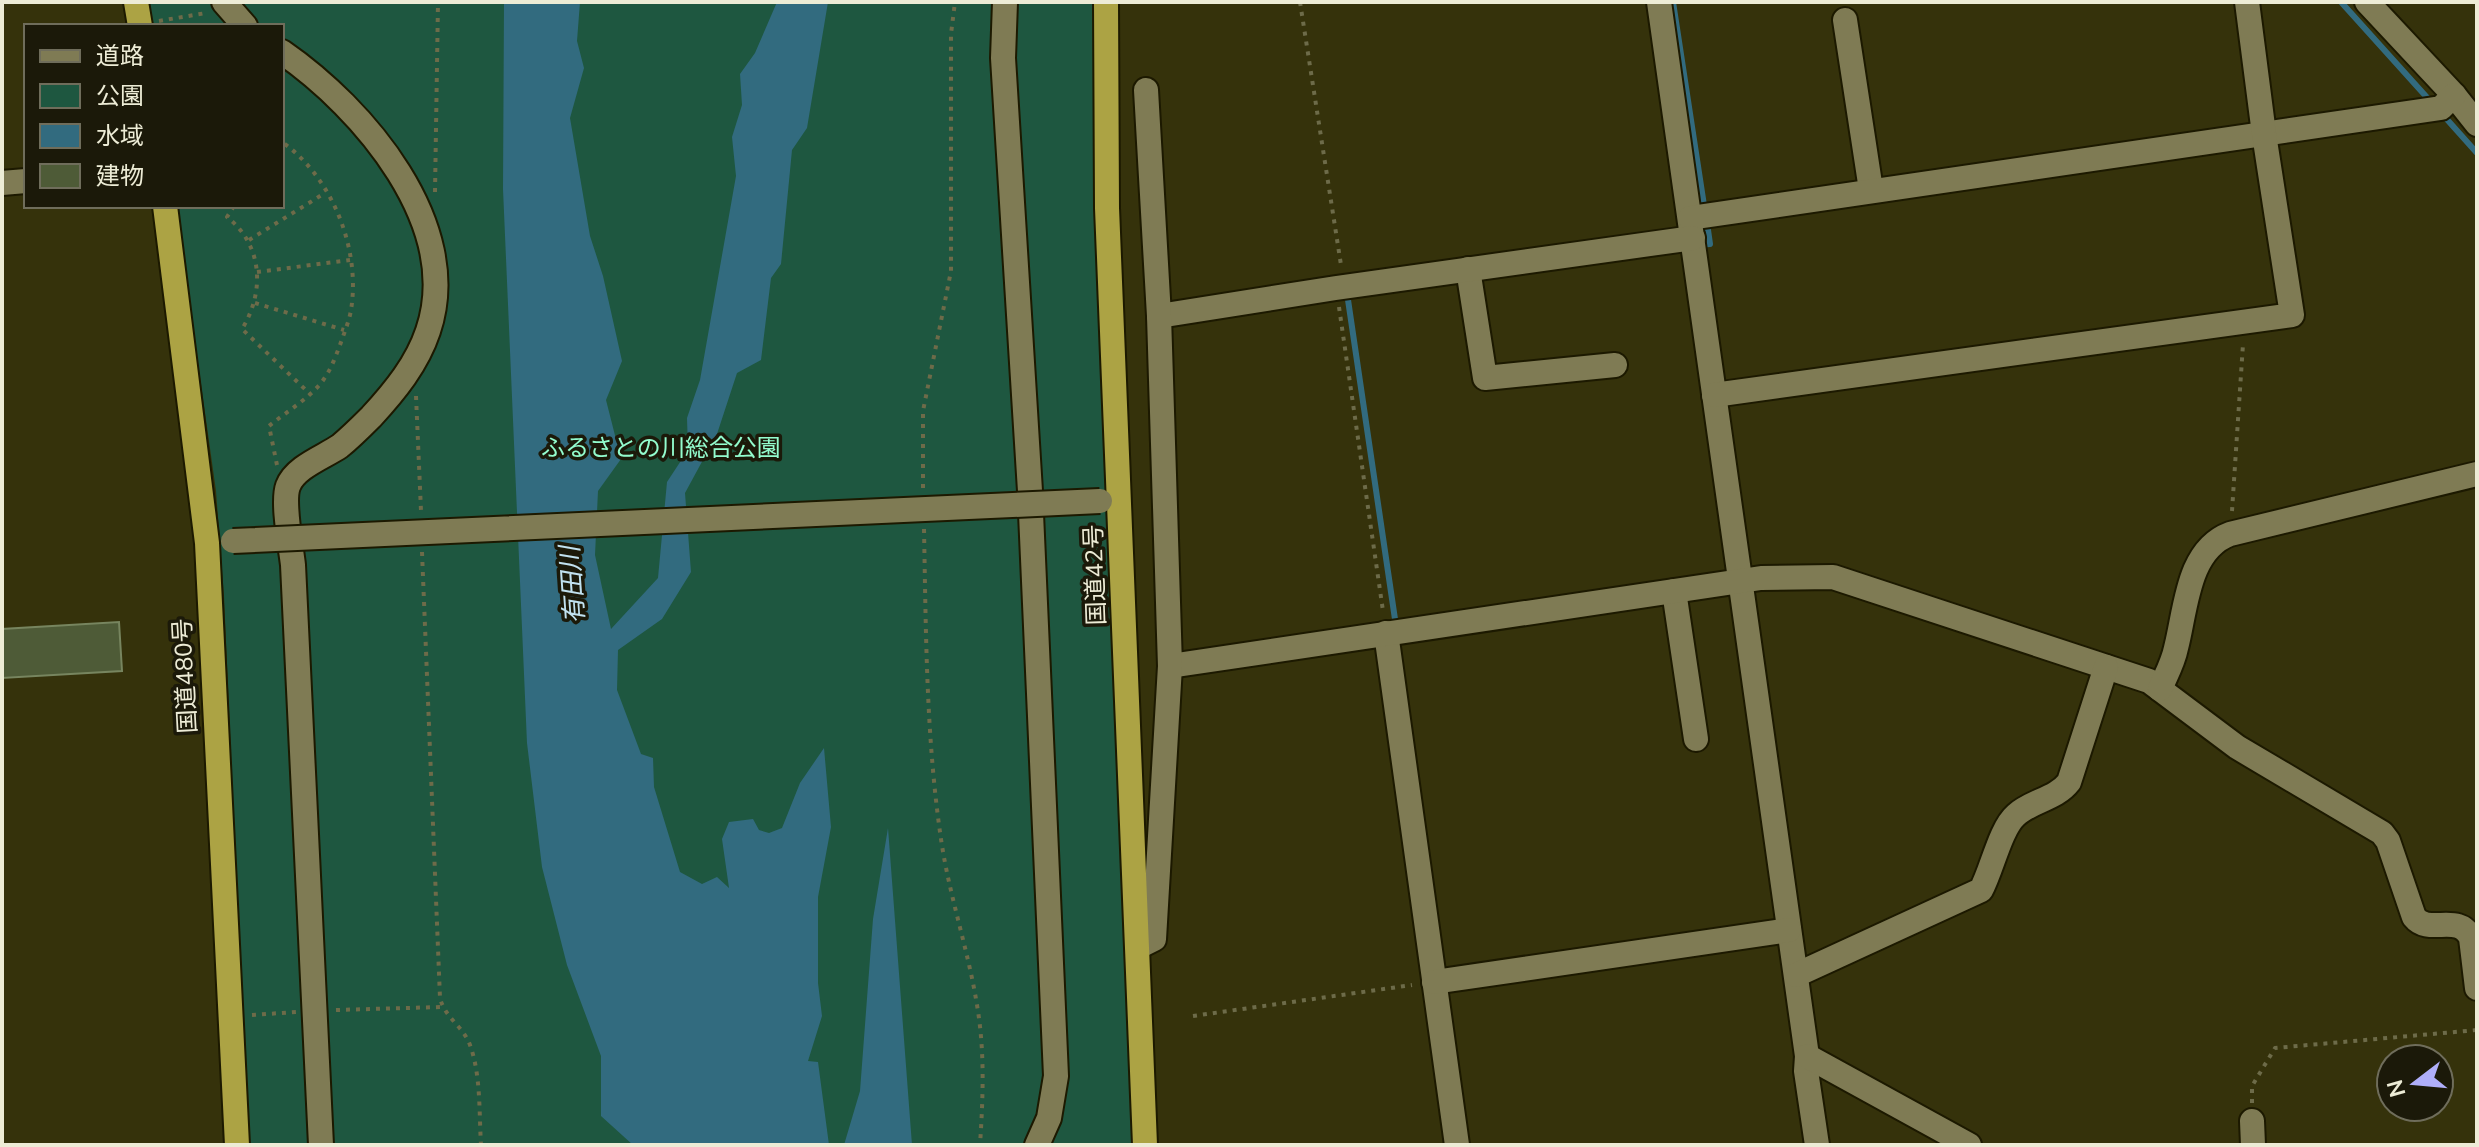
<svg xmlns="http://www.w3.org/2000/svg" width="2479" height="1147" font-family="'Nunito Sans','Noto Sans JP',sans-serif">
  <rect width="100%" height="100%" fill="#35320b"/>
  <polygon fill="#1e5740" points="148,2 1098,2 1138,1145 248,1145 224,596 216,491 176,206 282,206 282,26 152,26"/>
  <g fill="#326b7f">
    <polygon points="504,2 580,2 577,41 584,68 570,118 590,236 603,276 622,361 606,400 621,459 598,491 595,555 611,629 658,578 667,482 688,450 687,418 700,380 736,176 732,137 742,105 740,74 755,53 777,2 828,2 807,128 792,150 781,264 771,278 761,360 737,373 717,434 685,493 691,572 662,619 618,650 617,690 641,754 653,758 654,787 680,872 702,884 717,877 729,888 722,839 729,822 753,819 759,830 769,833 782,828 800,783 824,748 831,827 818,897 818,983 822,1016 808,1061 818,1062 829,1145 633,1145 601,1116 601,1056 567,965 542,867 527,743 503,189"/>
    <polygon points="888,828 912,1145 844,1145 860,1091 873,919"/>
  </g>
  <g fill="none" stroke-linecap="round" stroke-linejoin="round">
    <g stroke="#326b7f" stroke-width="6">
      <polyline points="1673,2 1705,212"/>
      <polyline points="2341,2 2432,103"/>
      <polyline points="2443,115 2477,153"/>
      <polyline points="1698,245 1710,244 1707,223"/>
      <polyline points="1347,293 1396,626"/>
    </g>
  </g>
  <polygon fill="#4e5b37" stroke="#77855f" stroke-width="2" points="119,622 122,671 2,678 2,629"/>
  <g fill="none" stroke-linecap="round" stroke-linejoin="round">
    <g stroke="#1c1900" stroke-width="28">
      <g id="minor">
        <polyline points="224,2 245,26"/>
        <polyline points="1005,2 1003,58 1030,491 1056,1076 1049,1118 1037,1145"/>
        <polyline points="1659,2 1807,1056 1806,1071 1817,1145"/>
        <polyline points="2367,2 2454,95 2477,124"/>
        <polyline points="1845,20 1871,190"/>
        <path d="M282,52C363,108 464,225 428,331C417,364 395,391 371,417C361,427 351,437 340,446C324,457 295,467 288,486C282,502 291,547 293,565L321,1145"/>
        <polyline points="2,183 26,181"/>
        <polyline points="1690,218 2441,108 2454,95"/>
        <polyline points="1468,269 1485,378 1615,365"/>
        <polyline points="1159,316 1336,288 1693,238"/>
        <polyline points="1714,395 2292,315 2264,134 2247,2"/>
        <polyline points="1674,591 1696,739"/>
        <polyline points="1386,633 1457,1145"/>
        <path d="M1170,666L1761,578L1833,577L2149,681L2237,747L2382,833L2388,841L2414,917C2429,936 2459,912 2471,938L2477,988"/>
        <path d="M2160,689C2166,675 2173,663 2176,648C2186,610 2187,550 2230,534L2477,474"/>
        <polyline points="1138,947 1154,939 1170,666 1159,316 1146,90"/>
        <path d="M1796,975L1981,890C1992,870 2000,829 2016,815C2031,801 2056,799 2069,782L2106,667"/>
        <polyline points="1434,982 1789,930"/>
        <polyline points="1807,1056 1969,1145"/>
        <polyline points="2252,1121 2253,1145"/>
      </g>
    </g>
    <g stroke="#1c1900" stroke-width="28">
      <g id="highway">
        <polyline points="136,2 140,26"/>
        <polyline points="1106,2 1107,208 1145,1145"/>
        <polyline points="165,206 207,543 237,1145"/>
      </g>
    </g>
    <g stroke="#6d6b49" stroke-width="4" stroke-dasharray="4 6" stroke-linecap="butt">
      <polyline points="1300,2 1341,265"/>
      <polyline points="159,21 206,13"/>
      <polyline points="435,192 438,2"/>
      <path d="M234,206L227,217C263,245 265,292 242,329L310,394"/>
      <polyline points="249,240 325,193"/>
      <polyline points="257,272 350,260"/>
      <polyline points="255,303 344,330"/>
      <polyline points="1339,307 1383,611"/>
      <polyline points="416,396 421,511"/>
      <path d="M277,465L269,426C286,412 307,400 321,383C330,372 335,358 340,345C344,333 349,322 351,310C361,249 332,177 282,142"/>
      <polyline points="923,488 923,411 951,271 951,34 955,2"/>
      <polyline points="2232,511 2243,344"/>
      <path d="M924,529C926,632 926,737 941,839C949,895 968,949 977,1005C985,1052 983,1098 980,1145"/>
      <path d="M422,552L440,998C445,1018 463,1026 470,1045C481,1075 479,1113 481,1145"/>
      <polyline points="336,1010 442,1007"/>
      <polyline points="252,1015 296,1012"/>
      <polyline points="1193,1016 1412,985"/>
      <polyline points="2252,1103 2252,1086 2275,1048 2477,1030"/>
    </g>
    <use href="#minor" stroke="#7f7b54" stroke-width="24"/>
    <use href="#highway" stroke="#aca344" stroke-width="24"/>
    <g stroke="#1c1900" stroke-width="28" stroke-linecap="butt">
      <polyline id="minor-bridge" points="233,541 1100,501"/>
    </g>
    <use href="#minor-bridge" stroke="#7f7b54" stroke-width="24"/>
  </g>
  <g text-anchor="middle" stroke-width="7" stroke-linejoin="round" paint-order="stroke">
    <g font-size="24" fill="#93fcce" stroke="#1b1909">
      <text x="661" y="456">ふるさとの川総合公園</text>
    </g>
    <g font-size="24" fill="#edecd6" stroke="#1b1909">
      <text transform="translate(1095 575) rotate(-92)" y="8">国道42号</text>
      <text transform="translate(185 676) rotate(-93)" y="8">国道480号</text>
    </g>
    <g font-size="26" font-style="italic" fill="#c1e2f0" stroke="#1b1909">
      <text transform="translate(572 585) rotate(-94)" y="9">有田川</text>
    </g>
  </g>
  <rect width="2479" height="1147" fill="none" stroke="#edecd6" stroke-width="8"/>
  <rect x="24" y="24" width="260" height="184" fill="#1b1909" stroke="#6f6d5b" stroke-width="2"/>
  <rect x="40" y="50" width="40" height="12" fill="#7f7b54" stroke="#6f6d5b" stroke-width="2"/>
  <text x="96" y="64" font-size="24" fill="#edecd6">道路</text>
  <rect x="40" y="84" width="40" height="24" fill="#1e5740" stroke="#6f6d5b" stroke-width="2"/>
  <text x="96" y="104" font-size="24" fill="#edecd6">公園</text>
  <rect x="40" y="124" width="40" height="24" fill="#326b7f" stroke="#6f6d5b" stroke-width="2"/>
  <text x="96" y="144" font-size="24" fill="#edecd6">水域</text>
  <rect x="40" y="164" width="40" height="24" fill="#4e5b37" stroke="#6f6d5b" stroke-width="2"/>
  <text x="96" y="184" font-size="24" fill="#edecd6">建物</text>
  <g transform="translate(2415 1083) rotate(254)"><circle r="38" fill="#1b1909" stroke="#6f6d5b" stroke-width="2"/>
  <path d="M0-6L14 30L0 20L-14 30Z" fill="#afaefa"/>
  <text y="-12" font-size="22" font-weight="bold" text-anchor="middle" fill="#edecd6">N</text>
  </g>
</svg>
